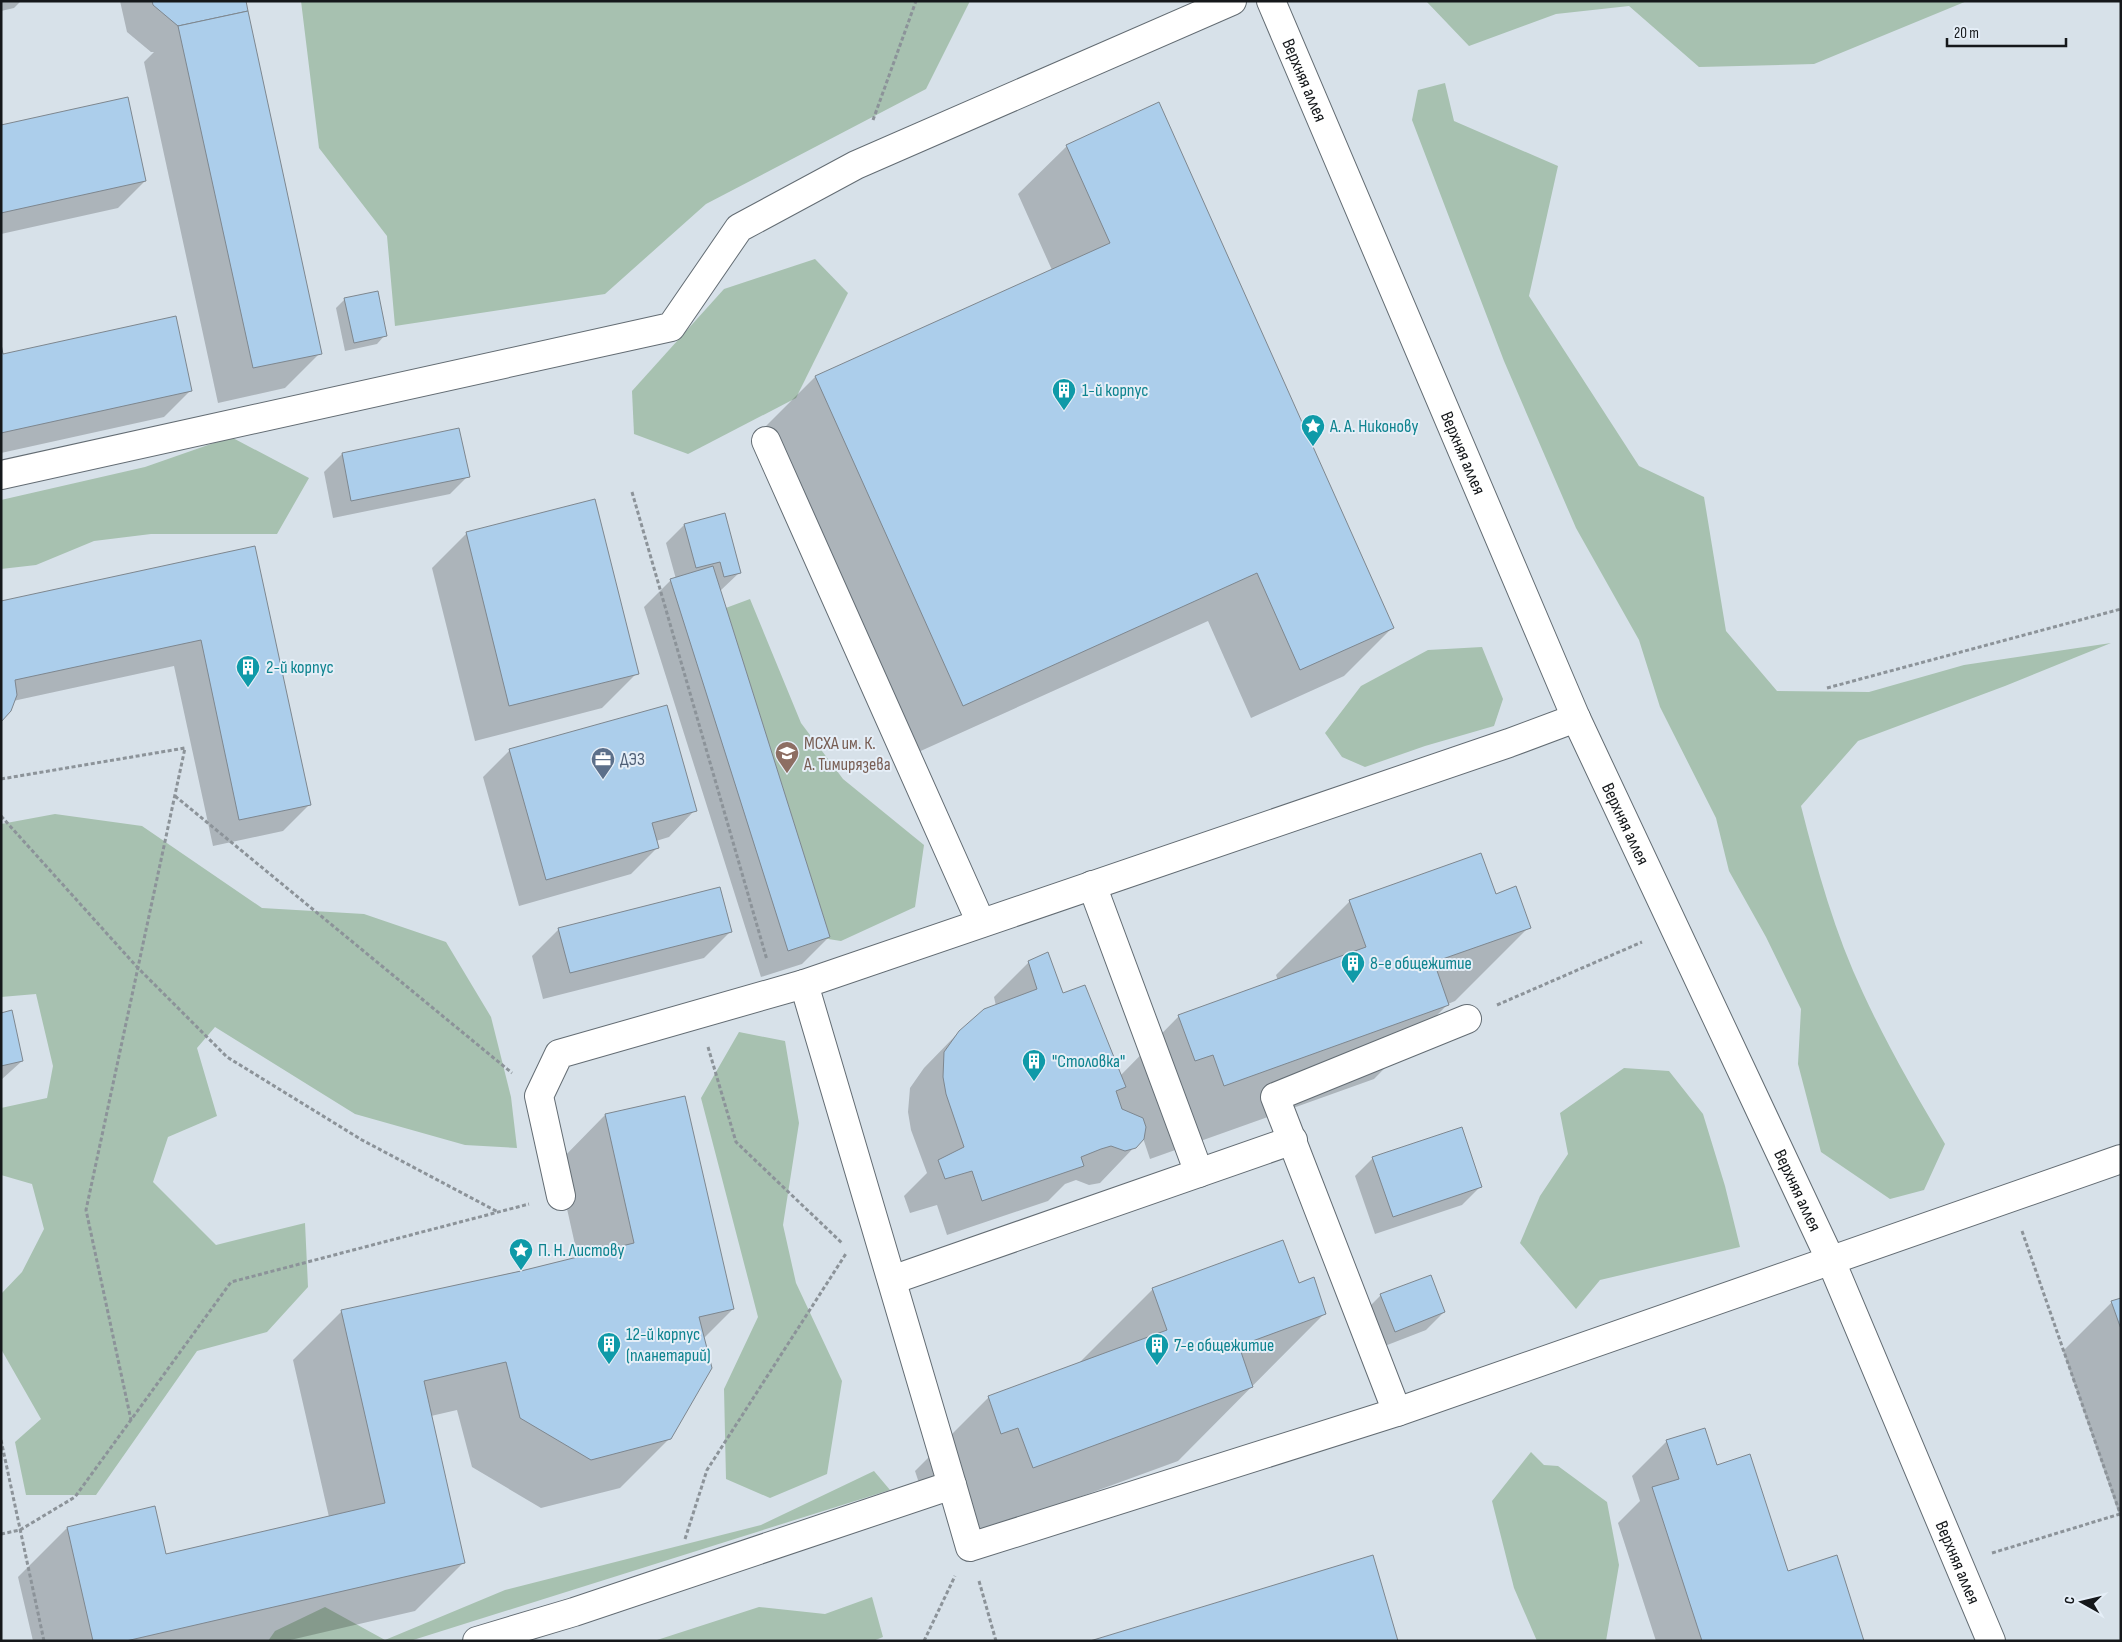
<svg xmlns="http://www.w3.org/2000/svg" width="2122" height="1642" font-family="'Sofia Sans Condensed',sans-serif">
  <rect width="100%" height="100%" fill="#d7e1e9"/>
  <g fill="#a7c1b0">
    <polygon points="301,1 970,1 926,89 706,204 605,294 395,326 387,236 319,148"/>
    <polygon points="1426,1 1967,1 1814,64 1699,67 1629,6 1556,14 1469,46"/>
    <path d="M1445,83L1454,121L1558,166L1529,296L1639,466L1704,497L1726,631L1777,691L1869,692L1964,665L2111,643L2005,686L1858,741L1801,806C1817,869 1835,934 1863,993C1887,1045 1916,1095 1945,1144L1924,1190L1890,1199L1821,1152L1798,1064L1801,1009L1766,937L1729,871L1716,818L1660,707L1639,640L1576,528L1504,361L1412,120L1418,90Z"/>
    <polygon points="815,259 848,293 796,398 688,454 634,434 632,391 724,289"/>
    <polygon points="231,437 309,478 277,534 151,534 94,541 36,565 1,569 1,500 145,467"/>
    <polygon points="750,599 801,723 843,779 924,845 915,907 841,941 796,934 723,609"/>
    <polygon points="1482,647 1503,699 1494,726 1425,746 1365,767 1342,757 1325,733 1361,686 1428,650"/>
    <polygon points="55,814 142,826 262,908 364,914 446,942 491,1017 511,1097 517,1148 465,1145 355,1114 215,1027 197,1048 217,1116 168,1137 153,1182 216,1245 305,1223 308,1287 267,1332 197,1351 96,1495 26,1495 15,1442 41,1419 1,1349 1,1294 22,1272 44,1229 32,1184 1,1175 1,1108 47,1098 53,1066 36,994 1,997 1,824"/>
    <polygon points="739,1032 785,1041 799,1123 783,1225 796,1283 842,1381 827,1474 770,1498 726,1479 724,1389 758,1317 701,1098"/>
    <polygon points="1624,1068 1669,1071 1703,1114 1725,1186 1740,1247 1600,1280 1576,1309 1520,1243 1540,1196 1568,1154 1560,1113"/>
    <polygon points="1531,1452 1544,1465 1558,1466 1607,1502 1619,1565 1606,1641 1537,1641 1514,1588 1492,1501"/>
    <polygon points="874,1471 890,1490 410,1641 268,1641 275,1631 325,1607 385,1640 505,1590 761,1525"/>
    <polygon points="872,1597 883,1637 873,1641 654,1641 759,1607 825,1614"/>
  </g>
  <g fill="#0003">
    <polygon points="1,1 21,1 14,8 1,11"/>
    <polygon points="120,1 245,1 320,353 285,388 218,403 144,62 154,52 151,52 127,32"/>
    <polygon points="1,126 145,181 118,208 1,234"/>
    <polygon points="1067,146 1393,627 1344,676 1251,718 1208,621 914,754 766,426 815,377 1052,270 1018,194"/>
    <polygon points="345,299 385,335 377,344 345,351 336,308"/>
    <polygon points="1,350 2,355 191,390 164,417 1,453"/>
    <polygon points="342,454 468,476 450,494 333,518 324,472"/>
    <polygon points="684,525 740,572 720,591 829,937 802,964 761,977 644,607 671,580 676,579 666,543"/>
    <polygon points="467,533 637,673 602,708 475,741 432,568"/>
    <polygon points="254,547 309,805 283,831 213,846 174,666 13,701 1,602"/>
    <polygon points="510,750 695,810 669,837 656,841 658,847 631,874 519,906 483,777"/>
    <polygon points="1495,895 1529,927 1455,1001 1448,1004 1374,1079 1150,1159 1143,1138 1100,1183 1089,1185 1076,1180 1065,1184 1048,1201 947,1235 937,1205 910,1213 904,1196 927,1173 911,1130 908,1112 910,1088 924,1068 959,1032 996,1006 994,997 1029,962 1063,994 1120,1076 1179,1016 1278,981 1276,975 1350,901"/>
    <polygon points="559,929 730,932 704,958 543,999 532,956"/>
    <polygon points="1,1014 22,1061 1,1080"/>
    <polygon points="605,1115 733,1309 703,1339 670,1438 620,1488 541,1508 472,1467 457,1410 431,1416 464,1562 415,1611 286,1641 33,1641 18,1577 67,1528 165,1555 329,1517 293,1360 342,1311 578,1258 557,1164"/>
    <polygon points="1373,1158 1480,1187 1462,1205 1375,1234 1355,1176"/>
    <polygon points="1298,1284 1325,1313 1178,1461 959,1541 944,1501 927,1507 915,1471 989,1397 1079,1363 1153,1289"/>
    <polygon points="1381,1295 1444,1312 1426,1330 1377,1349 1363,1313"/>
    <polygon points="2121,1299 2121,1520 2063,1351 2112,1302"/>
    <polygon points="1667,1441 1717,1466 1787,1573 1863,1641 1656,1641 1618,1523 1640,1501 1632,1476"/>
  </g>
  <g fill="#acceeb" stroke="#7e878f">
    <polygon points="152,1 246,1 248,11 178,26 153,5"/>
    <polygon points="248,11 322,354 253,368 178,26"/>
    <polygon points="128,97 146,181 1,213 1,125"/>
    <polygon points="1159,102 1394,628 1300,670 1257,573 963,706 815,376 1110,243 1066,145"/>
    <polygon points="378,291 387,336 354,343 344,298"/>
    <polygon points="176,316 192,391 1,433 1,344 3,354"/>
    <polygon points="459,428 470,477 351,501 342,453"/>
    <polygon points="595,499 639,674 509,706 466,532"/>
    <polygon points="725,513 741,573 724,577 720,562 696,568 684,524"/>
    <polygon points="255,546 311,805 239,820 201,640 15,680 17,695 11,711 1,722 1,601"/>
    <polygon points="713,566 830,937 788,951 670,579"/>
    <polygon points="667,705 697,811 652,823 659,848 546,880 509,749"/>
    <polygon points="1481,853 1496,894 1516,886 1531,928 1434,962 1449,1005 1224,1086 1213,1055 1195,1061 1178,1015 1366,947 1349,900"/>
    <polygon points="720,887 732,932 570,973 558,928"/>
    <polygon points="1048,952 1063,993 1085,985 1126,1087 1116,1091 1122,1109 1143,1118 1146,1127 1144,1139 1136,1148 1125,1151 1111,1146 1101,1149 1081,1157 1084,1166 982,1201 972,1171 945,1179 938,1160 964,1147 946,1094 943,1077 944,1052 959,1031 984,1009 1037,989 1028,961"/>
    <polygon points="12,1010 23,1061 1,1066 1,1013"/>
    <polygon points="685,1096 734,1309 699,1317 712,1368 671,1439 591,1460 520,1418 506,1362 424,1381 465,1563 126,1641 93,1641 67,1527 155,1506 166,1554 385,1503 341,1310 521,1271 634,1243 605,1114"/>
    <polygon points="1462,1127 1482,1187 1393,1217 1372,1157"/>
    <polygon points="1283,1240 1299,1283 1314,1277 1326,1314 1239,1346 1253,1387 1033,1468 1018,1428 1001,1434 988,1396 1167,1330 1152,1288"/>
    <polygon points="1431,1275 1445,1312 1395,1332 1380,1294"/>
    <polygon points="2121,1298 2121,1329 2111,1301"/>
    <polygon points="1705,1428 1717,1465 1750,1454 1788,1571 1837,1555 1864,1641 1702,1641 1652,1487 1679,1479 1666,1440"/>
    <polygon points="1373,1555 1398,1641 1090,1641"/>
  </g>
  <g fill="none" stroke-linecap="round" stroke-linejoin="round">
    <g stroke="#636c73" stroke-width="30">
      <g id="minor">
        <path id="s1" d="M1271,1L1576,718L1831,1261L1991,1641"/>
        <polyline points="766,441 981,923"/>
        <polyline points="1,475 671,327 739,228 856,165 1232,1"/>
        <polyline points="1092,885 1199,1173"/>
        <polyline points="561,1196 539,1096 559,1054 804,984"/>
        <polyline points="892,1280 1293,1140"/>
        <polyline points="1397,1412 1275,1097 1467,1019"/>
        <polyline points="952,1485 804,984 1509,743 1576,718"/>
        <polyline points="477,1641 574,1612 952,1485 970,1547 1397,1412 2121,1159"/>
      </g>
    </g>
    <g stroke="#8c9399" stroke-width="3" stroke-dasharray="4 2.5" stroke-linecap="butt">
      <polyline points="873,120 916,1"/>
      <polyline points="632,492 767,960"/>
      <polyline points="1827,688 2121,609"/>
      <polyline points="1,779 185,748 86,1210 131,1420"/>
      <polyline points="175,796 512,1073"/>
      <polyline points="1,816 137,967 227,1057 362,1140 498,1212"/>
      <polyline points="1497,1005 1642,942"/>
      <polyline points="708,1047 736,1142 843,1244"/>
      <polyline points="2022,1231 2121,1516"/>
      <polyline points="1,1440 44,1641"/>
      <polyline points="1,1534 20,1530 75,1497 231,1282 529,1204"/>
      <polyline points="685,1539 707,1470 847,1252"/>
      <polyline points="1992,1553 2120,1514"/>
      <polyline points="979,1581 996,1641"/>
      <polyline points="924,1641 955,1576"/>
    </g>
    <use href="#minor" stroke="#fff" stroke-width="28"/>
  </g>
  <defs>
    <g id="building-pin" transform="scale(1.25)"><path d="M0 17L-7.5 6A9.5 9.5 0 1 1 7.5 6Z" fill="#0f9aa8" stroke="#e5eef7"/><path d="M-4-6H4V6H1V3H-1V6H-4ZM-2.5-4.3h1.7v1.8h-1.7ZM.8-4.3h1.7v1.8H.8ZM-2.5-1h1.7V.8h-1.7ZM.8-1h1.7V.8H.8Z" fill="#fff"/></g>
    <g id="sight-pin" transform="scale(1.25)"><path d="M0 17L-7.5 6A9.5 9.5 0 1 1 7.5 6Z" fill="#0f9aa8" stroke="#e5eef7"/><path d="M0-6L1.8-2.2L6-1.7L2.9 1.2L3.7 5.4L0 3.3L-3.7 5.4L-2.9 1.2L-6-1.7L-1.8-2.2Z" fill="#fff"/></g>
    <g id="university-pin" transform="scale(1.25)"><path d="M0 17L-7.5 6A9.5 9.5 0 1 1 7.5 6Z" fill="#8d6e63" stroke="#e5eef7"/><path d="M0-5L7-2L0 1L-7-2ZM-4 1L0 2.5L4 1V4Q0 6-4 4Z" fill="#fff"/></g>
    <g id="office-pin" transform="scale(1.25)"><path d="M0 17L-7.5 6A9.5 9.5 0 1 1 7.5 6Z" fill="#5c6f8a" stroke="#e5eef7"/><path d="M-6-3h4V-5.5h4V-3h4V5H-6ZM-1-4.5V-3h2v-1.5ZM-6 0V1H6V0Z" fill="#fff"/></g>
  </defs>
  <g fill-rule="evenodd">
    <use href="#building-pin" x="1064" y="390"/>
    <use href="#sight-pin" x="1313" y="426"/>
    <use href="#building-pin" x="248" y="667"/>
    <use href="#university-pin" x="787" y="753"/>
    <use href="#office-pin" x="603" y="759"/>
    <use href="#building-pin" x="1353" y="963"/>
    <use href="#building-pin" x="1034" y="1061"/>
    <use href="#sight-pin" x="521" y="1250"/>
    <use href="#building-pin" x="609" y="1344"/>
    <use href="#building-pin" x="1157" y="1345"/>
  </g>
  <g text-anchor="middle" stroke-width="4" stroke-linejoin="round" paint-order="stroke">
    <g font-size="18" fill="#15181b" stroke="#e5eef7">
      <text dy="6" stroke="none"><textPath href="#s1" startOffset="86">Верхняя аллея</textPath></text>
      <text dy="6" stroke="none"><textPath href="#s1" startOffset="491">Верхняя аллея</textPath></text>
      <text dy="6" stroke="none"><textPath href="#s1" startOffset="896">Верхняя аллея</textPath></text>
      <text dy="6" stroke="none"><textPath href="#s1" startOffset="1301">Верхняя аллея</textPath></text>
      <text dy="6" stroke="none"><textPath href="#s1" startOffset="1706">Верхняя аллея</textPath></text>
    </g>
    <g font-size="18" fill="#0d838f" stroke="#e5eef7" text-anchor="start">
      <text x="1082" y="396">1-й корпус</text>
      <text x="1330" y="432">А. А. Никонову</text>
      <text x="266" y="673">2-й корпус</text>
      <text x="1370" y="969">8-е общежитие</text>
      <text x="1052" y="1067">"Столовка"</text>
      <text x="538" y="1256">П. Н. Листову</text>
      <text x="626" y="1340">12-й корпус<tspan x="626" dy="21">(планетарий)</tspan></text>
      <text x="1174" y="1351">7-е общежитие</text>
    </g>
    <g font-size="18" fill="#785e54" stroke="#e5eef7" text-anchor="start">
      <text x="804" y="749">МСХА им. К.<tspan x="804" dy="21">А. Тимирязева</tspan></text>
    </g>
    <g font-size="18" fill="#4e5e75" stroke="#e5eef7" text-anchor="start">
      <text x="620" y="765">ДЭЗ</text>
    </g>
  </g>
  <rect width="2122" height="1642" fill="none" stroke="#15181b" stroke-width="5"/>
  <g transform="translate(2082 1602) rotate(278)" stroke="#e5eef7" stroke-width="4" paint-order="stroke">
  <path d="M0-4L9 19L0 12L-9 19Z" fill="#15181b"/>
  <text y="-8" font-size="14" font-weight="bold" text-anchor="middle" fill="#15181b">С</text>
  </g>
  <path d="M1947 38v8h119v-8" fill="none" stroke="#15181b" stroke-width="2.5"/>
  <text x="1954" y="38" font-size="15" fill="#15181b" stroke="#e5eef7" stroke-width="4" paint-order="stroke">20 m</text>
</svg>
